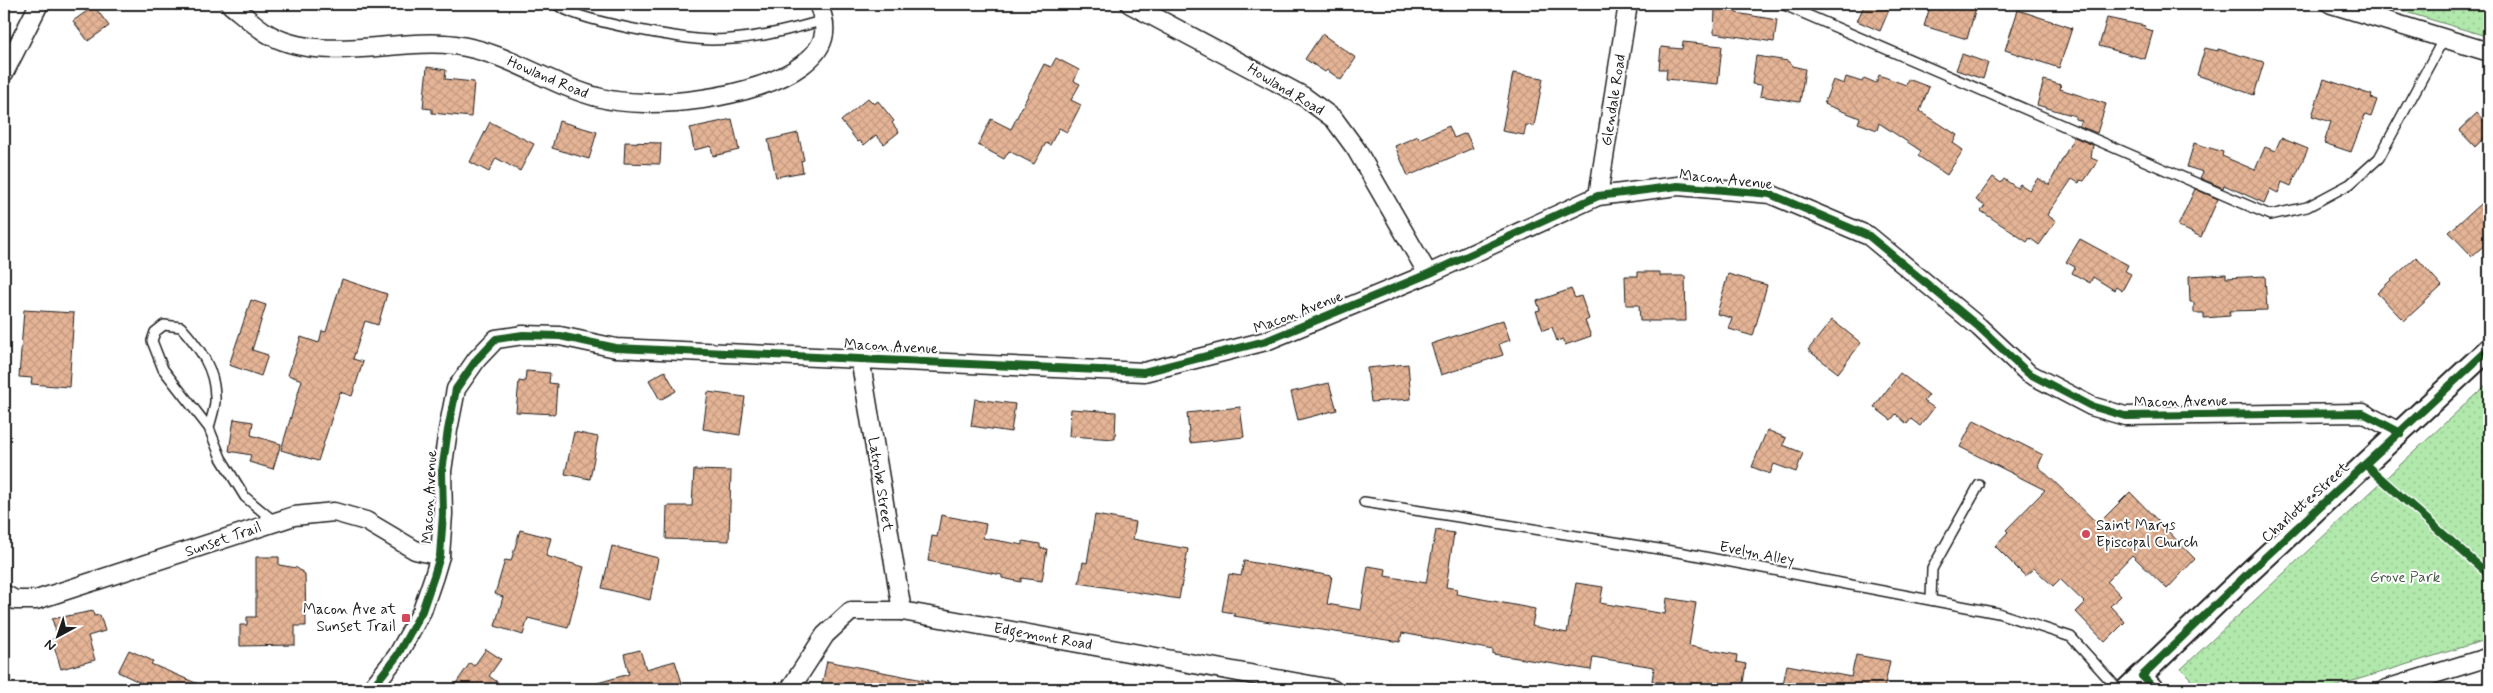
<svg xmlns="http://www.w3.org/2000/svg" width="2493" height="693" font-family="Mynerve,sans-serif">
  <defs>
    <pattern id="park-dots" width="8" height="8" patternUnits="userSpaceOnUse" patternTransform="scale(1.25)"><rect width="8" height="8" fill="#b1e8ab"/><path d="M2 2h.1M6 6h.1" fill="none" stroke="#98c693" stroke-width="1.8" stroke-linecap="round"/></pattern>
    <pattern id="building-cross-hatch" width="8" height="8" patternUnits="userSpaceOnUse" patternTransform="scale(1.25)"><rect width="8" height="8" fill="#e5b496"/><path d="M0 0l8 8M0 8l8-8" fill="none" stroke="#c49a81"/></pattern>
  </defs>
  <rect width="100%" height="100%" fill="#fff"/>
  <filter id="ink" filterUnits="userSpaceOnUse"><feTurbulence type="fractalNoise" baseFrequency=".02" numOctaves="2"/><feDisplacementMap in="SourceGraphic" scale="10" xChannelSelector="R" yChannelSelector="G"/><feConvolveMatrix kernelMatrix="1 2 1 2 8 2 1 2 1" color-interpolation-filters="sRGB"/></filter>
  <g filter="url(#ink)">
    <g fill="url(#park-dots)" stroke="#668264">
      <polygon points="2379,4 2489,4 2489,37"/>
      <polygon points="2489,382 2489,639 2327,689 2192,689 2190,687 2190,678 2181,669"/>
    </g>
    <g fill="url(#building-cross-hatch)" stroke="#1c1c1c">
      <polygon points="1865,4 1874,4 1889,10 1880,31 1857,21"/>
      <polygon points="1931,4 1977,4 1967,39 1924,26"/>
      <polygon points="94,6 109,26 88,41 73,21"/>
      <polygon points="1715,9 1736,10 1736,13 1777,20 1774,42 1714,33"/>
      <polygon points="2018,10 2072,28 2059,68 2005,50"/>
      <polygon points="2107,18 2145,26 2144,28 2153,31 2145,59 2099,46"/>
      <polygon points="1322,34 1356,58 1341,80 1327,70 1325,72 1305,59"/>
      <polygon points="1683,42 1722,46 1718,84 1666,79 1667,69 1659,69 1661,47 1682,49"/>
      <polygon points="2205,48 2218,51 2218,49 2264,62 2254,95 2197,75"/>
      <polygon points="1962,54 1988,63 1983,79 1956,70"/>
      <polygon points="1756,56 1788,61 1792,66 1805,69 1800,102 1760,96 1762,85 1752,84"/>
      <polygon points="1056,58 1079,70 1074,81 1080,84 1071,100 1081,105 1067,132 1059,128 1050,145 1046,143 1034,164 1009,151 1004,159 978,145 991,119 1011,129 1044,64 1051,67"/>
      <polygon points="427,67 446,70 445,79 474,82 471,117 432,113 432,109 423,108"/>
      <polygon points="1513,73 1543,78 1534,126 1526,125 1524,135 1502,131"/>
      <polygon points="1879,75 1906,85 1908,79 1929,87 1920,111 1957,135 1953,143 1963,150 1947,175 1918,156 1921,151 1879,123 1877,130 1858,123 1860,118 1824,104 1833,80 1844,84 1846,77 1862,82 1864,78 1876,83"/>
      <polygon points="2324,79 2372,95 2371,98 2377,100 2371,117 2365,115 2351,152 2324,143 2331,122 2312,116"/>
      <polygon points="2044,80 2061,85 2060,89 2106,104 2097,133 2079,126 2082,121 2075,119 2075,116 2037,105"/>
      <polygon points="868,98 874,104 878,101 894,121 892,123 899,132 884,144 876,135 864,145 860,141 858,142 841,121"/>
      <polygon points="2477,113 2489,127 2489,133 2475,147 2459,130"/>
      <polygon points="732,119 739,150 713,156 711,146 694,150 690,128"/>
      <polygon points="559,121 597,132 589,159 552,148"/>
      <polygon points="490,122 534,144 520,171 496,158 489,172 470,162"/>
      <polygon points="1449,126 1454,138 1466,133 1473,148 1408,176 1395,146 1418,136 1419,139"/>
      <polygon points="798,133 804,160 801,161 803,172 776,177 768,140"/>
      <polygon points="2074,137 2093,145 2091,158 2098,161 2084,181 2080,180 2079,183 2072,179 2047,215 2056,221 2039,245 2030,238 2027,242 1981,211 1985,206 1976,200 1993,177 2001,183 2004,179 2017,188 2020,184 2029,190 2038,178 2049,185"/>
      <polygon points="2281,138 2308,149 2291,186 2282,182 2278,193 2270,189 2264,203 2224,185 2223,188 2200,178 2203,172 2187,167 2194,143 2223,152 2222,156 2255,170 2265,147 2275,151"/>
      <polygon points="625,142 661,143 660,164 624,163"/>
      <polygon points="2195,189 2218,199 2201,237 2178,226"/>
      <polygon points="2489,196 2489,241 2472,256 2449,232"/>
      <polygon points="2080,239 2128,265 2125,271 2131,274 2122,291 2116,287 2114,290 2093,277 2090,283 2072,273 2075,267 2066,262"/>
      <polygon points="2416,257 2442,286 2404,321 2377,293"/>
      <polygon points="1638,272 1660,272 1660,276 1685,276 1686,321 1640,321 1639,305 1626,305 1625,276 1638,276"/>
      <polygon points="1728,274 1767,285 1753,336 1729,329 1732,318 1717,314"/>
      <polygon points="2226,274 2226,278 2265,276 2267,310 2229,311 2230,316 2204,318 2204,313 2194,313 2194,302 2190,302 2189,276"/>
      <polygon points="342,279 387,294 378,325 365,321 353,359 363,362 352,396 340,392 318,461 281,450 302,380 288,375 301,337 319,343 322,331 326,332"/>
      <polygon points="1571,289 1575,298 1581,296 1589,319 1585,321 1591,336 1565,345 1563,339 1557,341 1552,327 1543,330 1536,311 1540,310 1537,301"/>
      <polygon points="251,300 266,305 252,350 268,355 261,376 229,365"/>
      <polygon points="24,310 74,313 69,387 31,384 32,378 19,377"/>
      <polygon points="1503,320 1510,340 1499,344 1503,355 1441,375 1431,344"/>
      <polygon points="1832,320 1861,343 1838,373 1808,350"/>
      <polygon points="1408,364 1411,399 1371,402 1367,368"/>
      <polygon points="526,371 550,373 549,383 557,384 555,414 516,412 519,381 525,382"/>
      <polygon points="665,371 676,391 660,400 649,380"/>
      <polygon points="1900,373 1929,395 1924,401 1934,408 1920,426 1911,419 1907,424 1896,414 1891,420 1874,407"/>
      <polygon points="1329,383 1337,410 1298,420 1291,392"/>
      <polygon points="708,392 745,397 740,435 703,429"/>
      <polygon points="975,399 1015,404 1011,432 971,426"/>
      <polygon points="1240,407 1244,437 1190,443 1187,413"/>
      <polygon points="1071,409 1116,412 1115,439 1069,436"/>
      <polygon points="234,419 253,422 251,435 281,444 273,469 249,462 251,455 229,451"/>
      <polygon points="1974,420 2043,455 2038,466 2098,524 2130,492 2195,559 2167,589 2132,555 2107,581 2121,596 2110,606 2125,622 2105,642 2076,612 2085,603 2060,579 2053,586 2034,568 2025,576 1995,546 2008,532 2006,530 2045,490 1960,447"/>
      <polygon points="1767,430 1786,438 1783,445 1803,453 1796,472 1774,464 1770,474 1752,467"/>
      <polygon points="574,432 598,437 590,479 565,474"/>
      <polygon points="694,470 731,471 729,541 666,539 667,506 692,506"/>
      <polygon points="941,515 986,524 983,538 1023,545 1023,541 1040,544 1040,548 1047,549 1042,581 1021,578 1021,582 1002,578 1002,575 928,561 932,536 937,537"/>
      <polygon points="1095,515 1136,522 1133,539 1188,549 1179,599 1079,583 1083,562 1087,563"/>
      <polygon points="520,530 551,538 546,556 584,567 568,628 528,618 523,635 495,626 503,597 495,594 505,560 511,561"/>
      <polygon points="1436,530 1454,533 1446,587 1457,589 1456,594 1535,609 1532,626 1567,633 1576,583 1603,587 1600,603 1665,614 1667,598 1696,603 1689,646 1737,655 1736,662 1746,664 1742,689 1701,689 1652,681 1654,667 1593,657 1591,670 1493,654 1493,650 1402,633 1400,642 1264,621 1234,616 1234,613 1222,611 1229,574 1241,576 1244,561 1332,576 1327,604 1361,610 1368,566 1386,569 1385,576 1426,583"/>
      <polygon points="612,546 658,558 650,600 602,588"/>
      <polygon points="256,557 279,557 279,565 297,568 305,574 306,626 295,626 295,645 240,646 240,625 247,625 247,617 256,617"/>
      <polygon points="93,611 94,616 100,615 105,631 88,636 95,660 61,669 52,639 58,638 52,619"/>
      <polygon points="486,649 501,659 489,676 507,689 452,689 470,663 474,666"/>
      <polygon points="129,650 153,661 151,664 210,689 154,689 118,672"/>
      <polygon points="640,650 646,669 675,661 684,689 595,689 594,684 629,674 624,654"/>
      <polygon points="1856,655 1890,661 1884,689 1782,689 1787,665 1851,677"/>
      <polygon points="827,661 928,681 927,689 821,689"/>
    </g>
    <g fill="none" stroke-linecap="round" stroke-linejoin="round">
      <g stroke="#1c1c1c" stroke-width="12">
        <g id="service">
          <path d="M556,4C575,21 685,40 712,40C751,40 789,30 825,20"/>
          <polyline points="1782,4 2270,215 2307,207 2350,184 2379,158 2444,38"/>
          <path d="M209,428C211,418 216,407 215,397C215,369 199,347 181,327L164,325L155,332L152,341L163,369L209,428L221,458L245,497L275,522"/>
          <polyline points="1364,502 1684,553 1998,613 2071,637 2118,689"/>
          <polyline points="1931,600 1932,569 1979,485"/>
        </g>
      </g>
      <g stroke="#1c1c1c" stroke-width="21">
        <g id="minor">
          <path d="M230,4C241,13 253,24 265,32C318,66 398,37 455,45C510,53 547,84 597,97C649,112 758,98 802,65C825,48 830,30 818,4"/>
          <polyline points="1130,4 1303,96 1334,119 1356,149 1428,274"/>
          <polyline points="2331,4 2489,52"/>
          <polyline points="4,73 39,4"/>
          <polyline points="1598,196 1628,4"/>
          <polyline points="860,358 902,611"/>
          <polyline points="4,594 15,600 36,600 294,516 334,512 366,521 415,550 440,556"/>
          <polyline points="2142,676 2155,689"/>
          <polyline points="371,689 397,656 422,611 434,576 440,556 443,514 442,471 448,430 456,389 477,359 496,339 523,335 560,336 616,348 1144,372 1266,341 1428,274 1598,196 1678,186 1770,194 1869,236 1979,327 2028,373 2091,406 2125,416 2363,413 2401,433"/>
          <polyline points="790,689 825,635 851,611 902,611 1332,689"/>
          <polyline points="2386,689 2489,657"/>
        </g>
      </g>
      <g stroke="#1c1c1c" stroke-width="25">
        <polyline id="tertiary" points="2127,689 2245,576 2489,349"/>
      </g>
      <polyline stroke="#1c1c1c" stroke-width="3" stroke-dasharray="4 4" stroke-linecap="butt" points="2382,479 2489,575"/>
      <use href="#service" stroke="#fff" stroke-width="9"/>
      <use href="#minor" stroke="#fff" stroke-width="18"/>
      <use href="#tertiary" stroke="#fff" stroke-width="21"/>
      <g stroke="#fff" stroke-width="11">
        <g id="cycleway">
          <polyline points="2366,465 2489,575"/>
          <polyline points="371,689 397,656 422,611 434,576 440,556 443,514 442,471 448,430 456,389 477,359 496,339 523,335 560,336 616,348 1144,372 1266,341 1428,274 1598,196 1678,186 1770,194 1869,236 1979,327 2028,373 2091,406 2125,416 2363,413 2401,433"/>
          <polyline points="2155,689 2142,676 2245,576 2489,349"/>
        </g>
      </g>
      <use href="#cycleway" stroke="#1b5e20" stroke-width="8"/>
    </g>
  </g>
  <g fill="#d1495b" stroke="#fff" stroke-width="2">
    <circle cx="2086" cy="534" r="5"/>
    <rect x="401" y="613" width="10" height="10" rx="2.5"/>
  </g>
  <g text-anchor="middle" stroke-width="4" stroke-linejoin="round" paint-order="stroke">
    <g font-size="15" fill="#1c1c1c" stroke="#fff">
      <text transform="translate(548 77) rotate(23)" y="5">Howland Road</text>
      <text transform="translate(1286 89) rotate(31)" y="5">Howland Road</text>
      <text transform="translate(1613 100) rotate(-81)" y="5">Glendale Road</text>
      <text transform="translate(1726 179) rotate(6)" y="5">Macon Avenue</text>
      <text transform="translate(1298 312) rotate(-21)" y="5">Macon Avenue</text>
      <text transform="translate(891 346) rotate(3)" y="5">Macon Avenue</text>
      <text transform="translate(2181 401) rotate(-1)" y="5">Macon Avenue</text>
      <text transform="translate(881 484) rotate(81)" y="5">Latrobe Street</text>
      <text transform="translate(429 497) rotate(-87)" y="5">Macon Avenue</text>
      <text transform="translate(2305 502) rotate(-42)" y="5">Charlotte Street</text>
      <text transform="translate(223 539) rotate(-19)" y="5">Sunset Trail</text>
      <text transform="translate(1757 553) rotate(11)" y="5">Evelyn Alley</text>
      <text transform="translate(1043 636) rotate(10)" y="5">Edgemont Road</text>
    </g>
    <g font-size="15" fill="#1c1c1c" stroke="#fff" text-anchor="start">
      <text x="2096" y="530">Saint Marys<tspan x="2096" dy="17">Episcopal Church</tspan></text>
      <text x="396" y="614" text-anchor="end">Macon Ave at<tspan x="396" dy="17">Sunset Trail</tspan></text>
    </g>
    <g font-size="15" fill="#495947" stroke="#fff">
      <text x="2405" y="582">Grove Park</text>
    </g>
  </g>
  <rect width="2493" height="693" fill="none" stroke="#fff" stroke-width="20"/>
  <rect x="10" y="10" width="2473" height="673" fill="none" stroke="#1c1c1c" stroke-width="2" filter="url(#ink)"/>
  <g transform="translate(58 636) rotate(220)" stroke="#ffffff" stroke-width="4" paint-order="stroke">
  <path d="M0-4L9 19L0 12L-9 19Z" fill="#1c1c1c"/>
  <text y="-8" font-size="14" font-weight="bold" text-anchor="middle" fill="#1c1c1c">N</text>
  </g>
</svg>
